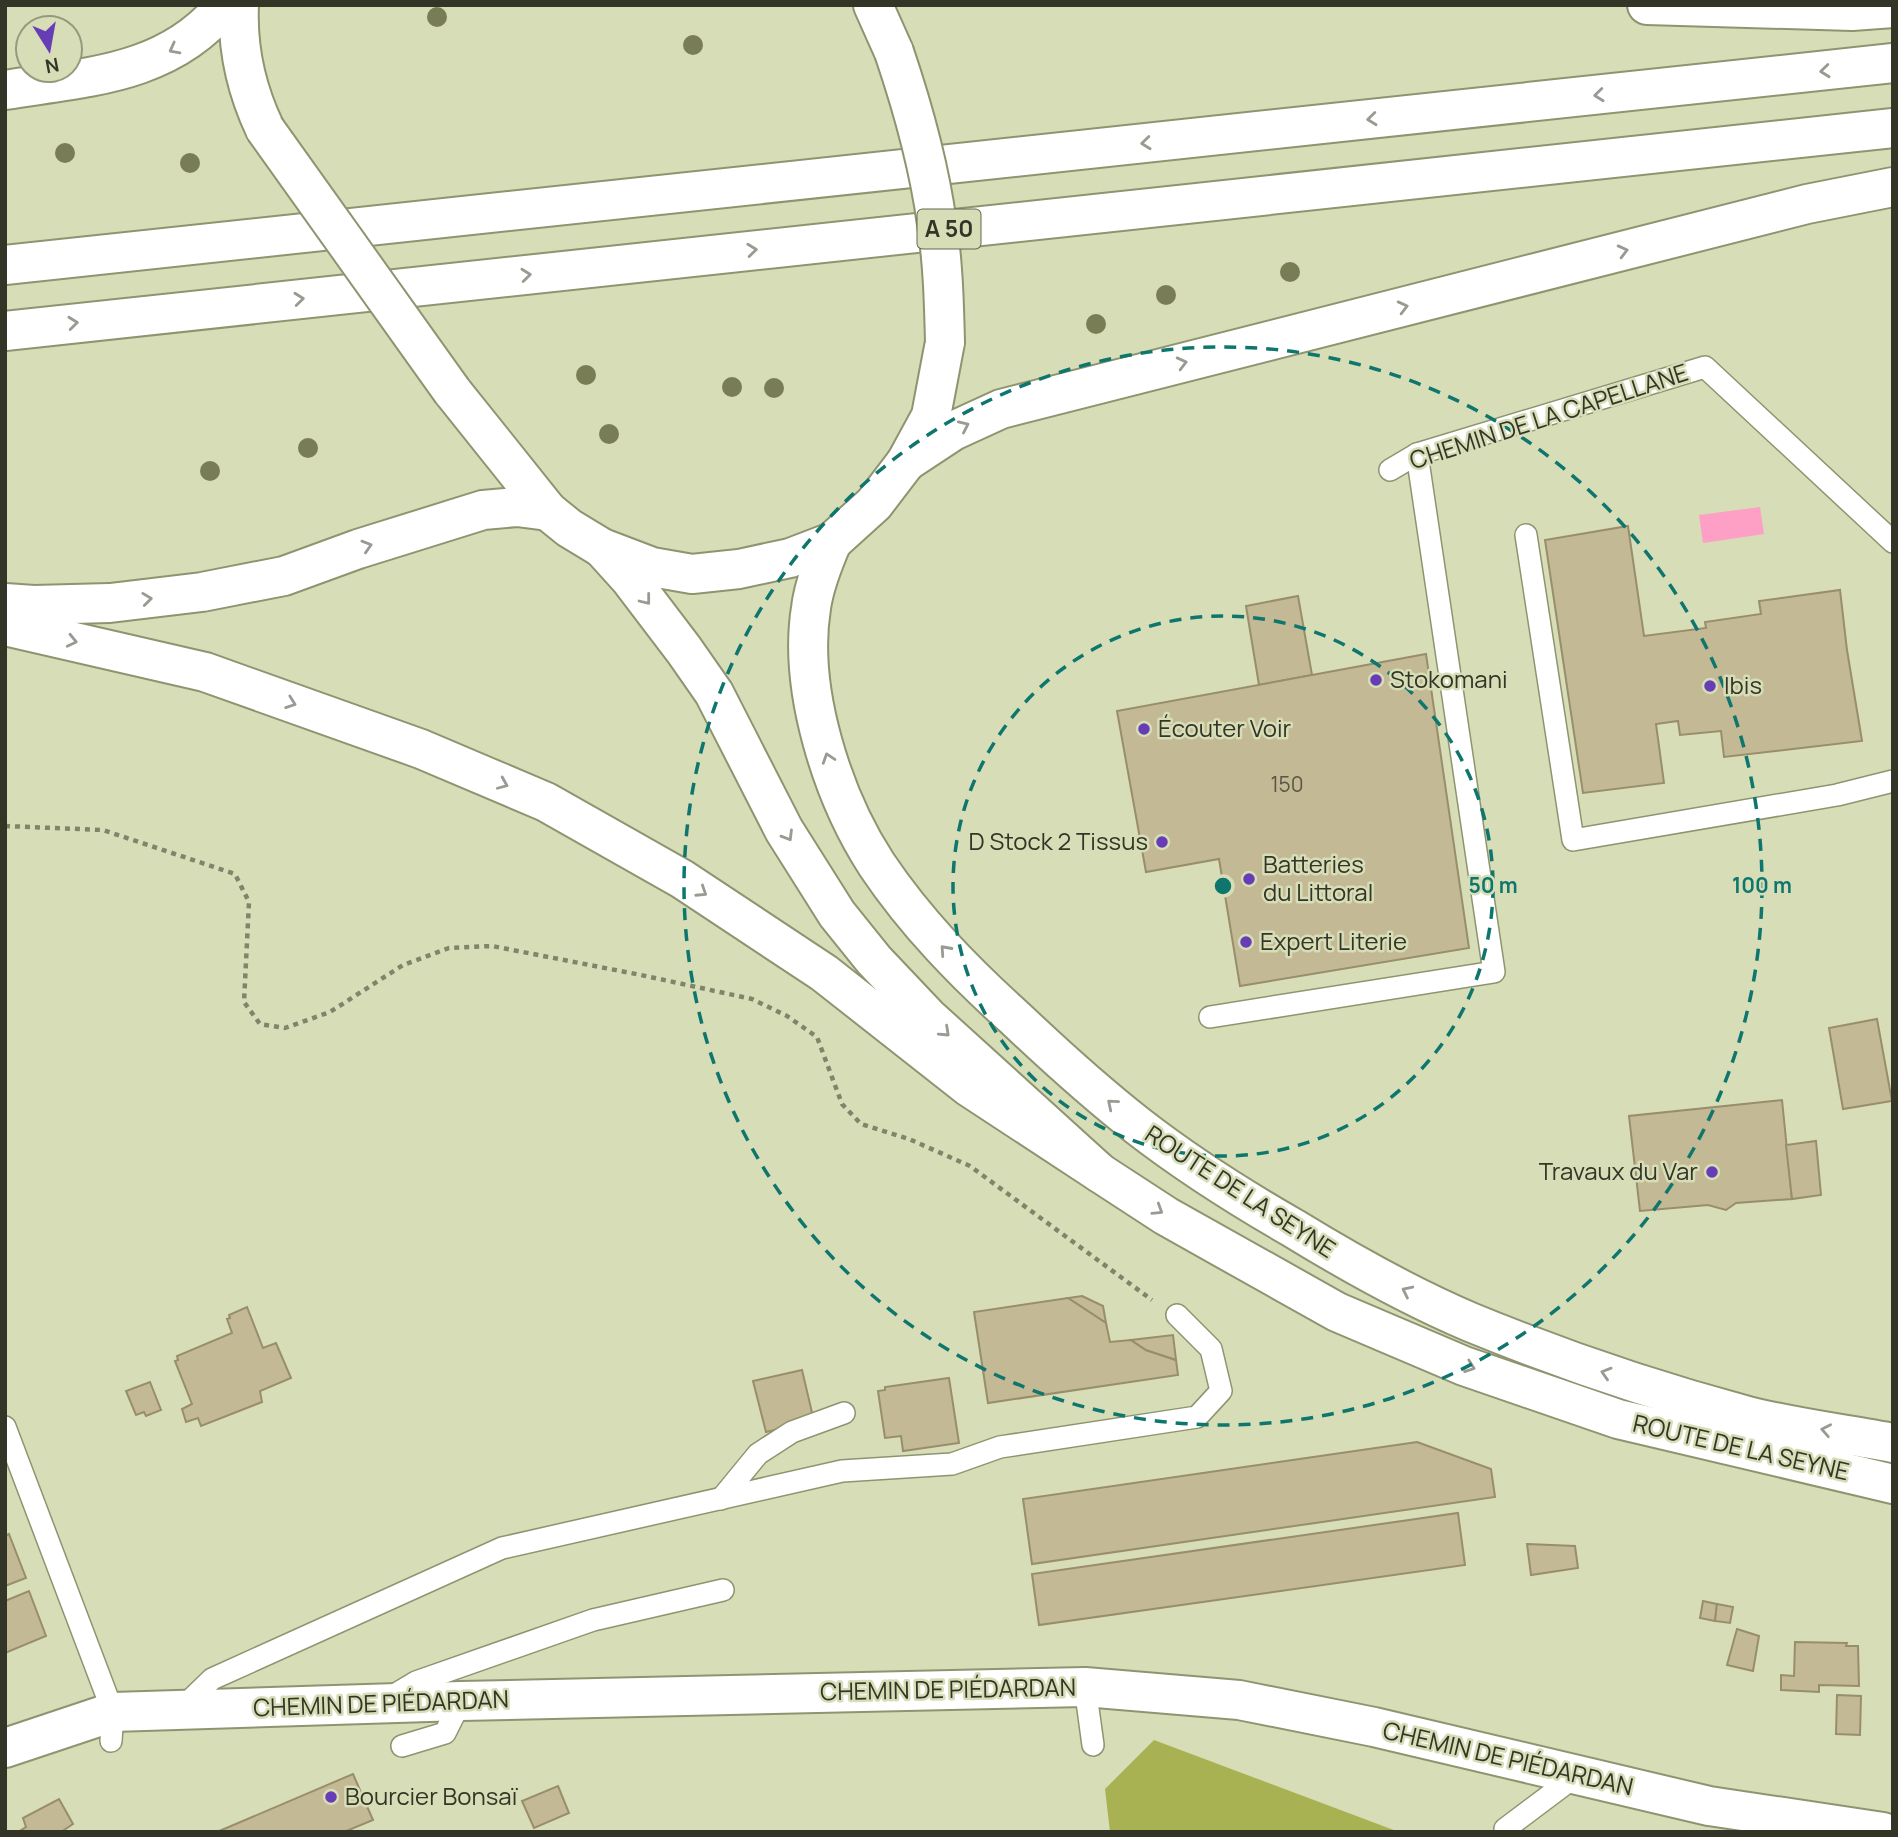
<svg xmlns="http://www.w3.org/2000/svg" width="1898" height="1837" font-family="Manrope,sans-serif">
  <rect width="100%" height="100%" fill="#d7ddb7"/>
  <polygon fill="#a9b252" points="1154,1740 1399,1832 1110,1832 1105,1789"/>
  <polygon fill="#fe9fc5" points="1760,507 1764,534 1703,543 1699,515"/>
  <g fill="#c3b994" stroke="#988e6b" stroke-width="2">
    <polygon points="1628,526 1644,636 1706,628 1705,622 1761,614 1759,601 1840,590 1847,650 1862,741 1724,757 1721,731 1680,735 1678,721 1656,724 1664,783 1583,793 1545,540"/>
    <polygon points="1298,596 1312,675 1259,685 1246,606"/>
    <polygon points="1426,654 1469,948 1240,986 1219,859 1146,872 1117,711"/>
    <polygon points="1877,1019 1892,1101 1843,1109 1829,1028"/>
    <polygon points="1782,1100 1792,1199 1736,1203 1726,1210 1708,1205 1640,1211 1629,1116"/>
    <polygon points="1816,1141 1821,1195 1792,1199 1786,1145"/>
    <polygon points="1082,1296 1103,1306 1106,1323 1068,1298"/>
    <polygon points="1068,1298 1106,1323 1110,1342 1131,1340 1146,1350 1176,1360 1178,1375 988,1403 974,1312"/>
    <polygon points="247,1307 263,1348 276,1343 291,1378 260,1391 262,1402 201,1426 198,1418 186,1422 182,1409 192,1404 175,1361 178,1360 177,1356 232,1333 227,1319 230,1318 229,1315"/>
    <polygon points="1173,1335 1176,1360 1146,1350 1131,1340"/>
    <polygon points="802,1370 814,1421 766,1432 753,1381"/>
    <polygon points="949,1378 959,1443 903,1451 901,1436 885,1438 878,1391 885,1390 885,1387"/>
    <polygon points="150,1382 161,1410 146,1416 144,1412 136,1415 126,1391"/>
    <polygon points="1417,1442 1491,1469 1495,1497 1032,1564 1023,1499"/>
    <polygon points="1458,1513 1465,1565 1039,1625 1032,1574"/>
    <polygon points="9,1534 26,1578 5,1586 5,1536"/>
    <polygon points="1527,1544 1575,1546 1578,1568 1531,1575"/>
    <polygon points="29,1591 46,1636 5,1653 5,1601"/>
    <polygon points="1703,1601 1717,1604 1715,1621 1700,1618"/>
    <polygon points="1717,1604 1733,1607 1730,1623 1715,1621"/>
    <polygon points="1737,1629 1759,1636 1753,1671 1727,1665"/>
    <polygon points="1795,1642 1847,1643 1846,1646 1858,1646 1859,1686 1819,1685 1819,1692 1781,1690 1781,1675 1794,1676"/>
    <polygon points="1837,1695 1861,1696 1860,1735 1836,1734"/>
    <polygon points="353,1774 373,1820 344,1832 217,1832"/>
    <polygon points="558,1786 569,1813 534,1828 522,1801"/>
    <polygon points="59,1799 73,1824 61,1832 18,1832 26,1827 23,1818"/>
  </g>
  <g fill="none" stroke-linecap="round" stroke-linejoin="round">
    <g stroke="#8f9470" stroke-width="24">
      <g id="service">
        <polyline points="1390,470 1417,454 1705,367 1893,542"/>
        <polyline points="1526,535 1573,840 1837,795 1893,781"/>
        <polyline points="1210,1017 1494,972 1417,454"/>
        <polyline points="5,1427 113,1712 111,1741"/>
        <polyline points="721,1499 758,1454 792,1432 844,1413"/>
        <polyline points="1085,1687 1093,1745"/>
        <polyline points="391,1697 416,1682 593,1620 723,1590"/>
        <polyline points="180,1710 212,1679 502,1548 842,1471 952,1464 1000,1447 1197,1417 1221,1391 1211,1349 1177,1315"/>
        <polyline points="402,1746 445,1733 461,1701"/>
        <polyline points="1505,1829 1577,1775"/>
      </g>
    </g>
    <g stroke="#8f9470" stroke-width="42">
      <polyline id="minor" points="5,1748 113,1712 461,1701 1085,1687 1239,1700 1374,1727 1709,1806 1883,1832"/>
    </g>
    <g stroke="#8f9470" stroke-width="42">
      <g id="secondary">
        <path d="M239,5C237,49 246,89 265,129"/>
        <polyline points="873,5 894,52"/>
        <polyline points="452,391 548,511 569,528 602,548 652,567 692,574 739,569 790,558 832,542 874,504 906,462 931,416 945,342"/>
        <path d="M832,542C823,563 814,585 811,608C798,689 832,796 877,865C916,923 964,972 1016,1019C1055,1056 1096,1093 1138,1126C1187,1164 1239,1197 1293,1228C1350,1263 1409,1296 1470,1322C1560,1359 1654,1391 1748,1416C1796,1428 1845,1434 1893,1443"/>
        <polyline points="602,548 630,579 684,650 714,693 784,830 837,914 874,960 928,1017 1100,1173 1166,1216 1337,1312 1464,1366 1618,1419 1893,1484"/>
      </g>
    </g>
    <g stroke="#8f9470" stroke-width="42">
      <g id="motorway">
        <polyline points="1647,5 1852,11 1893,8"/>
        <path d="M5,90C86,77 169,75 225,5"/>
        <polyline points="5,265 1893,63"/>
        <polyline points="5,331 1893,128"/>
        <polyline points="906,462 953,431 1001,409 1807,204 1893,187"/>
        <polyline points="5,603 34,605 110,603 202,592 284,576 358,549 483,510 517,507 548,511"/>
        <polyline points="5,626 205,672 421,749 546,802 682,879 824,973 969,1087 1100,1173"/>
      </g>
    </g>
    <polyline stroke="#80846a" stroke-width="4.5" stroke-dasharray="5 5" stroke-linecap="butt" points="5,826 103,830 235,874 249,902 244,1002 260,1024 285,1028 330,1012 403,965 449,948 492,946 641,975 752,999 787,1016 817,1037 842,1104 861,1124 909,1139 970,1166 1152,1300"/>
    <use href="#service" stroke="#fff" stroke-width="21"/>
    <use href="#minor" stroke="#fff" stroke-width="38"/>
    <use href="#secondary" stroke="#fff" stroke-width="38"/>
    <use href="#motorway" stroke="#fff" stroke-width="38"/>
    <g stroke="#8f9470" stroke-width="42" stroke-linecap="butt">
      <g id="secondary-bridge">
        <path d="M894,52C913,108 929,165 937,224C943,263 944,303 945,342"/>
        <polyline points="265,129 452,391"/>
      </g>
    </g>
    <use href="#secondary-bridge" stroke="#fff" stroke-width="38"/>
  </g>
  <g fill="#797d55">
    <circle cx="437" cy="17" r="10"/>
    <circle cx="693" cy="45" r="10"/>
    <circle cx="65" cy="153" r="10"/>
    <circle cx="190" cy="163" r="10"/>
    <circle cx="1290" cy="272" r="10"/>
    <circle cx="1166" cy="295" r="10"/>
    <circle cx="1096" cy="324" r="10"/>
    <circle cx="586" cy="375" r="10"/>
    <circle cx="732" cy="387" r="10"/>
    <circle cx="774" cy="388" r="10"/>
    <circle cx="609" cy="434" r="10"/>
    <circle cx="308" cy="448" r="10"/>
    <circle cx="210" cy="471" r="10"/>
  </g>
  <defs><path id="oneway-chevron" d="M-2-3.5L2.5 0L-2 3.5" fill="none" stroke-width="1.6" stroke-linecap="round" stroke-linejoin="round" transform="scale(1.75)"/></defs>
  <g stroke="#999a92">
    <use href="#oneway-chevron" transform="translate(174 49) rotate(152)"/>
    <use href="#oneway-chevron" transform="translate(1825 71) rotate(174)"/>
    <use href="#oneway-chevron" transform="translate(1599 95) rotate(174)"/>
    <use href="#oneway-chevron" transform="translate(1372 119) rotate(174)"/>
    <use href="#oneway-chevron" transform="translate(1146 143) rotate(174)"/>
    <use href="#oneway-chevron" transform="translate(752 250) rotate(-6)"/>
    <use href="#oneway-chevron" transform="translate(1623 251) rotate(-14)"/>
    <use href="#oneway-chevron" transform="translate(526 275) rotate(-6)"/>
    <use href="#oneway-chevron" transform="translate(299 299) rotate(-6)"/>
    <use href="#oneway-chevron" transform="translate(1403 307) rotate(-14)"/>
    <use href="#oneway-chevron" transform="translate(73 323) rotate(-6)"/>
    <use href="#oneway-chevron" transform="translate(1182 363) rotate(-14)"/>
    <use href="#oneway-chevron" transform="translate(964 426) rotate(-25)"/>
    <use href="#oneway-chevron" transform="translate(367 546) rotate(-17)"/>
    <use href="#oneway-chevron" transform="translate(147 599) rotate(-7)"/>
    <use href="#oneway-chevron" transform="translate(646 600) rotate(52)"/>
    <use href="#oneway-chevron" transform="translate(72 641) rotate(13)"/>
    <use href="#oneway-chevron" transform="translate(291 703) rotate(20)"/>
    <use href="#oneway-chevron" transform="translate(828 758) rotate(-108)"/>
    <use href="#oneway-chevron" transform="translate(503 784) rotate(23)"/>
    <use href="#oneway-chevron" transform="translate(788 836) rotate(59)"/>
    <use href="#oneway-chevron" transform="translate(702 892) rotate(33)"/>
    <use href="#oneway-chevron" transform="translate(945 950) rotate(-132)"/>
    <use href="#oneway-chevron" transform="translate(945 1032) rotate(43)"/>
    <use href="#oneway-chevron" transform="translate(1112 1104) rotate(-140)"/>
    <use href="#oneway-chevron" transform="translate(1158 1210) rotate(32)"/>
    <use href="#oneway-chevron" transform="translate(1407 1291) rotate(-154)"/>
    <use href="#oneway-chevron" transform="translate(1470 1367) rotate(20)"/>
    <use href="#oneway-chevron" transform="translate(1606 1373) rotate(-163)"/>
    <use href="#oneway-chevron" transform="translate(1826 1430) rotate(-169)"/>
  </g>
  <g fill="none" stroke="#0f766e" stroke-width="3.5" stroke-dasharray="12 9">
    <circle cx="1223" cy="886" r="270"/>
    <circle cx="1223" cy="886" r="539"/>
  </g>
  <g fill="#663db5" stroke="#d7ddb7" stroke-width="2.5">
    <circle cx="1376" cy="680" r="7"/>
    <circle cx="1710" cy="686" r="7"/>
    <circle cx="1144" cy="729" r="7"/>
    <circle cx="1162" cy="842" r="7"/>
    <circle cx="1249" cy="879" r="7"/>
    <circle cx="1246" cy="942" r="7"/>
    <circle cx="1712" cy="1172" r="7"/>
    <circle cx="331" cy="1797" r="7"/>
  </g>
  <g text-anchor="middle" stroke-width="5" stroke-linejoin="round" paint-order="stroke">
    <g font-size="21" fill="#575642">
      <text x="1287" y="792">150</text>
    </g>
    <rect fill="#d7ddb7" stroke="#646752" stroke-width="2" x="917.5" y="209.5" width="63" height="39" rx="5"/>
    <g font-size="23" font-weight="bold" fill="#333526">
      <text x="949" y="237">A 50</text>
    </g>
    <g font-size="24" fill="#333526" stroke="#d7ddb7">
      <text transform="translate(1549 417) rotate(-18)" y="8">CHEMIN DE LA CAPELLANE</text>
      <text transform="translate(1240 1192) rotate(33)" y="8">ROUTE DE LA SEYNE</text>
      <text transform="translate(1741 1448) rotate(13)" y="8">ROUTE DE LA SEYNE</text>
      <text transform="translate(948 1690) rotate(-1)" y="8">CHEMIN DE PIÉDARDAN</text>
      <text transform="translate(381 1704) rotate(-2)" y="8">CHEMIN DE PIÉDARDAN</text>
      <text transform="translate(1508 1759) rotate(13)" y="8">CHEMIN DE PIÉDARDAN</text>
    </g>
    <g font-size="24" fill="#333526" stroke="#d7ddb7" text-anchor="start">
      <text x="1390" y="688">Stokomani</text>
      <text x="1724" y="694">Ibis</text>
      <text x="1158" y="737">Écouter Voir</text>
      <text x="1148" y="850" text-anchor="end">D Stock 2 Tissus</text>
      <text x="1263" y="873">Batteries<tspan x="1263" dy="28">du Littoral</tspan></text>
      <text x="1260" y="950">Expert Literie</text>
      <text x="1698" y="1180" text-anchor="end">Travaux du Var</text>
      <text x="345" y="1805">Bourcier Bonsaï</text>
    </g>
  </g>
  <circle cx="1223" cy="886" r="10" fill="#0f766e" stroke="#d7ddb7" stroke-width="3.5"/>
  <g font-size="21" text-anchor="middle" font-weight="bold" fill="#0f766e" stroke="#d7ddb7" stroke-width="5" stroke-linejoin="round" paint-order="stroke">
    <text x="1493" y="893">50 m</text>
    <text x="1762" y="893">100 m</text>
  </g>
  <rect width="1898" height="1837" fill="none" stroke="#333526" stroke-width="14"/>
  <g transform="translate(49 49) rotate(169)"><circle r="33" fill="#d7ddb7" stroke="#959a7d" stroke-width="2"/>
  <path d="M0-5L12 26L0 18L-12 26Z" fill="#663db5"/>
  <text y="-10" font-size="19" font-weight="bold" text-anchor="middle" fill="#333526">N</text>
  </g>
</svg>
